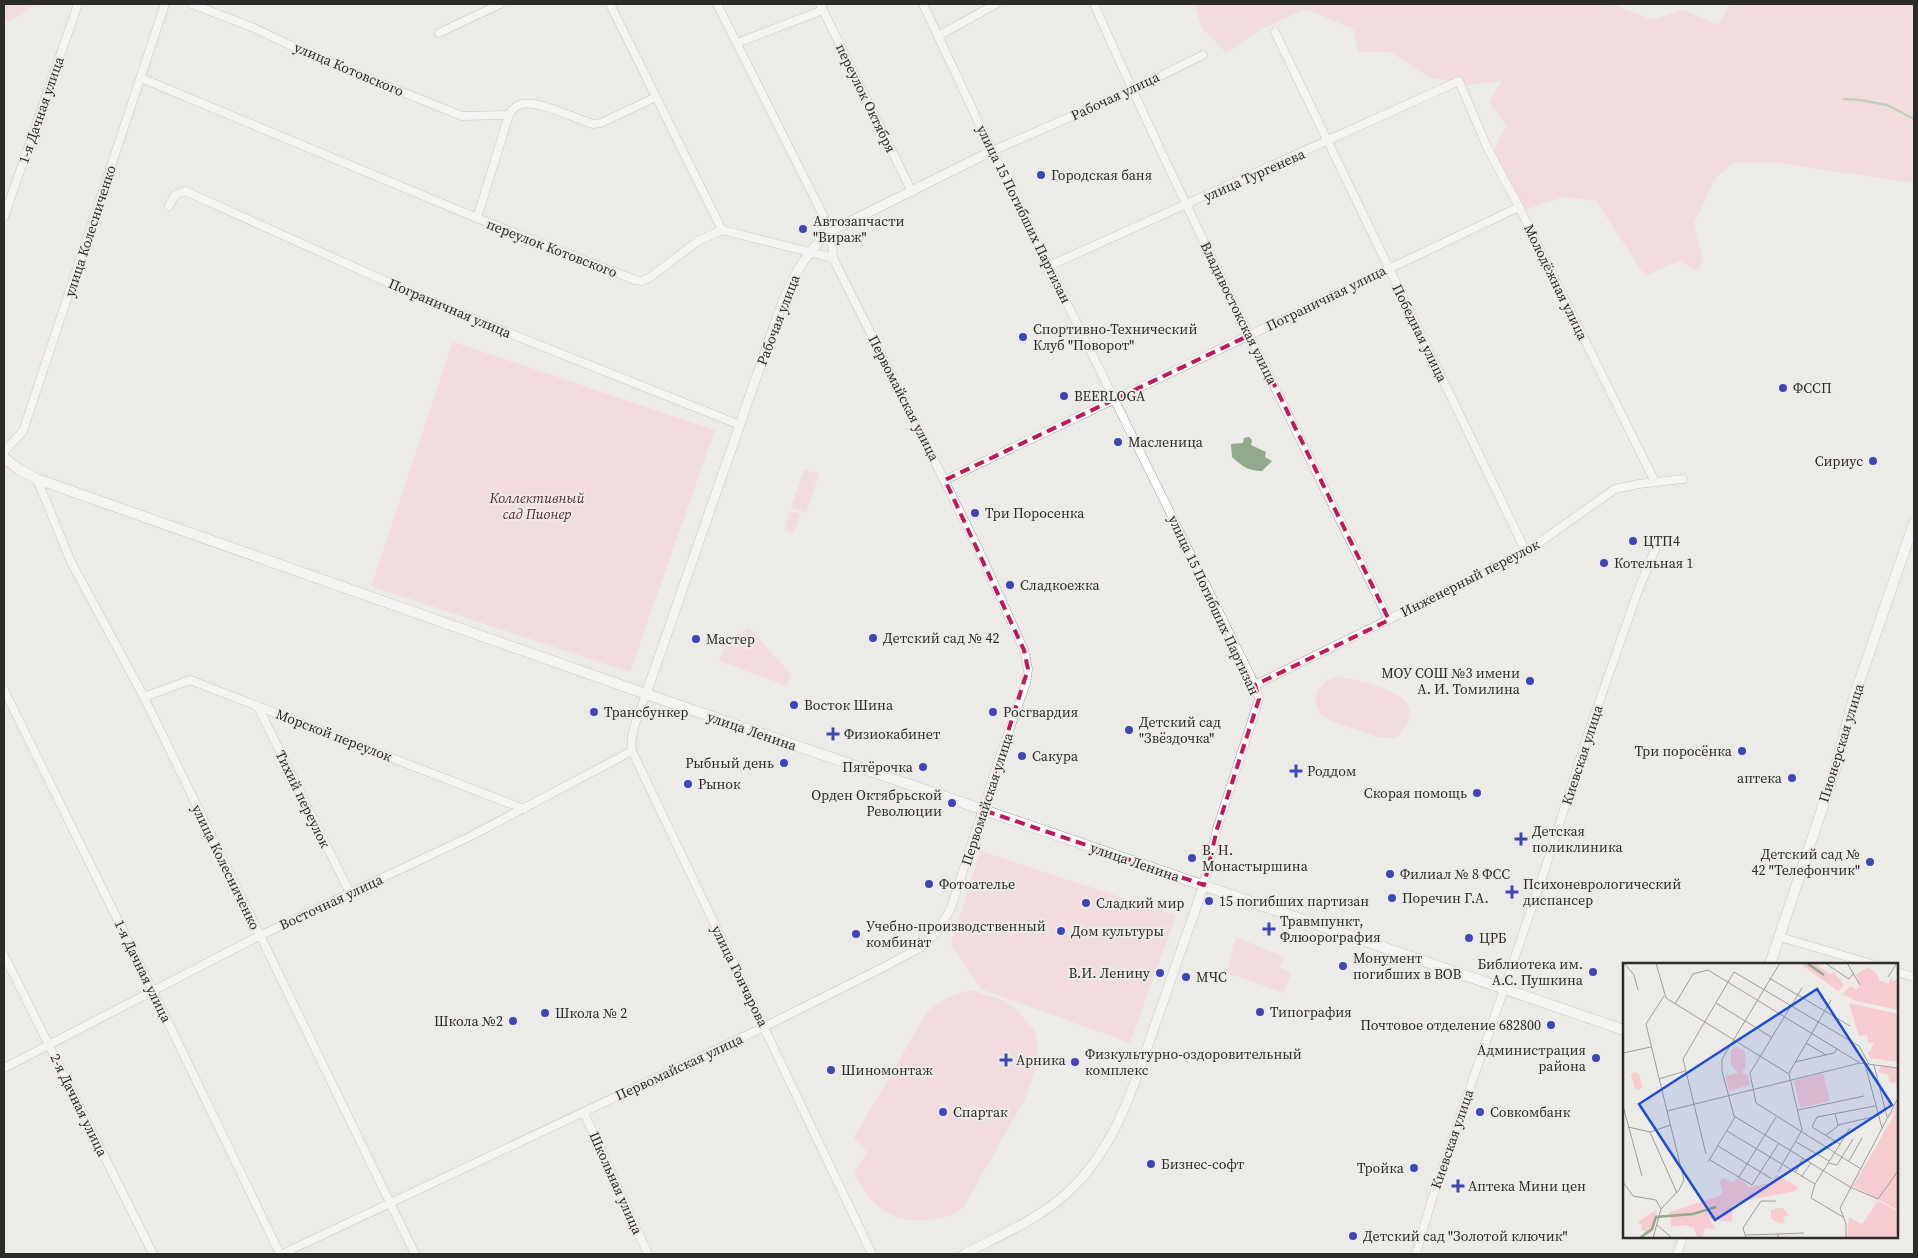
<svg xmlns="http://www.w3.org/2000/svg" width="1918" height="1258" font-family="'Source Serif 4',serif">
  <rect width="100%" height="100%" fill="#edebe7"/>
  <g fill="#f7ccd1">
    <polygon points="4,4 35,4 16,18 4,22"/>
    <polygon points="1194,4 1611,4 1653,20 1683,10 1718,25 1730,4 1914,4 1914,183 1772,162 1733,163 1714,180 1694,224 1703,262 1697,271 1679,261 1645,276 1596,201 1563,197 1524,210 1493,151 1507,125 1489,102 1502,81 1468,85 1429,77 1390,52 1358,52 1353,29 1306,9 1263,28 1226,53 1202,28"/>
    <polygon points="453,342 715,430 630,672 371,586"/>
    <polygon points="804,469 819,474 806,513 791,508"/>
    <polygon points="790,511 800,514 794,533 784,530"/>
    <polygon points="749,628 791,674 787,686 719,661 726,642"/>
    <path d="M1339,676C1370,685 1440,694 1396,738H1381L1330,721L1320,713L1315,703L1318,690L1327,680Z"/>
    <polygon points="980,851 1176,915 1130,1043 981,989 951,944"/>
    <polygon points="1236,937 1284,957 1280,968 1291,973 1284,993 1227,973"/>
    <path d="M970,990L1005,1001L1018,1011L1035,1031L1038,1053L1033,1076L1025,1099L963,1208C949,1217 943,1218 927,1220C888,1223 871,1205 854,1173L867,1152L854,1138L926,1014C939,1000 952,995 970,990Z"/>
  </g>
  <path fill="#91aa8c" d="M1249,437L1252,440L1251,445L1266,452L1265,457L1272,461L1262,471C1248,471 1242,466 1232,457L1231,444L1243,443L1244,438Z"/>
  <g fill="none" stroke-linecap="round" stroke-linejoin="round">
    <polyline stroke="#91aa8c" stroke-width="2.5" points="1844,99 1860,100 1887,105 1914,119"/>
    <g stroke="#9f9c99" stroke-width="9">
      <g id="minor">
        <polyline points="192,4 254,28 313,56 462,116 509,115"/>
        <polyline points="610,4 722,230"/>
        <polyline points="820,4 912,192"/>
        <polyline points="923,4 992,151 1255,685 1259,699 1217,829 1204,885"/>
        <path d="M1094,4C1186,212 1289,415 1389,620"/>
        <polyline points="1275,32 1526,552"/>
        <polyline points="439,33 500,4"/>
        <polyline points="938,36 996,4"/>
        <polyline points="737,43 823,10"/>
        <polyline points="141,78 477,218 635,280 642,281 649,278 698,241 722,230"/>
        <polyline points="992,151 1132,90 1203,55"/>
        <polyline points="169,206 175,195 185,191 436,304 740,425"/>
        <polyline points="4,217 78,4"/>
        <path d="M477,218L509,115C511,112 513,108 517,106C533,96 575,119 593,124L601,123L656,97"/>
        <polyline points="722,230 833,258"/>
        <polyline points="1049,266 1459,81 1487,147 1519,207 1655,482"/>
        <polyline points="4,452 23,431 165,4"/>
        <polyline points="37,479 71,562 144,697 415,1254"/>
        <polyline points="945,480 1519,207"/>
        <polyline points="1255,685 1526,552 1615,489 1639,484 1683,479"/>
        <polyline points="4,690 153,991 280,1254"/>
        <path d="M646,694C640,712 629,732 632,751L872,1254"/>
        <polyline points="144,697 190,680 524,809"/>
        <polyline points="257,705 350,893"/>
        <polyline points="1780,937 1872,964"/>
        <polyline points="4,955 153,1254"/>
        <polyline points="1897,972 1914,977"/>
        <polyline points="4,1068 259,936 471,836 632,751"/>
        <polyline points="584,1113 648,1254"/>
        <polyline points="282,1254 764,1027 884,967 923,946 938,931 951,908 998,762 1026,683 1028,669 1024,650 976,544 833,258 831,231 717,4"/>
        <polyline points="1416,1254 1432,1199 1542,878 1589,731 1638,591 1658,542"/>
        <polyline points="1677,1254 1683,1237"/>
      </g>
    </g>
    <g stroke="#9f9c99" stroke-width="10">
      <g id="tertiary">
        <path d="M646,694L778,315C791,281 802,255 831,231L992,151"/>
        <path d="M964,1254C999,1236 1039,1219 1068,1192C1117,1147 1135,1082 1156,1022C1172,976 1188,931 1204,885"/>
      </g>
    </g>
    <g stroke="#9f9c99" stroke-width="11">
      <g id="secondary">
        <polyline points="4,458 20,470 37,479 646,694 1624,1030"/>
        <polyline points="1770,964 1834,773 1854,697 1914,523"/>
      </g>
    </g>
    <use href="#minor" stroke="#fff" stroke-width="8"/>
    <use href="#tertiary" stroke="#fff" stroke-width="9"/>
    <use href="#secondary" stroke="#fff" stroke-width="10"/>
  </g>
  <path d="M0 0H1918V1258H0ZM1250,335L1389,620L1255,685L1259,699L1217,829L1204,885L983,810L1028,669L1024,650L945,480Z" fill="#edebe7" fill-opacity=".55" fill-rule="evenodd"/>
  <path fill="none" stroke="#c2185b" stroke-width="4" stroke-dasharray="10 6" stroke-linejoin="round" d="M1250,335L1389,620L1255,685L1259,699L1217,829L1204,885L983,810L1028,669L1024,650L945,480Z"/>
  <g fill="#3e45ba" stroke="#edebe7" stroke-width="2">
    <circle cx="1041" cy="175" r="5"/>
    <circle cx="803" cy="229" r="5"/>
    <circle cx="1023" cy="337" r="5"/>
    <circle cx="1783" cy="388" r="5"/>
    <circle cx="1064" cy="396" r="5"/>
    <circle cx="1118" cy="442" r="5"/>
    <circle cx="1873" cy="461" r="5"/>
    <circle cx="975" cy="513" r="5"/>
    <circle cx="1633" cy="541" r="5"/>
    <circle cx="1604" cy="563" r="5"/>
    <circle cx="1010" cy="585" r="5"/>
    <circle cx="873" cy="638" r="5"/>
    <circle cx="696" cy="639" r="5"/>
    <circle cx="1530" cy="681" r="5"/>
    <circle cx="794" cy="705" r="5"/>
    <circle cx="594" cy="712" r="5"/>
    <circle cx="993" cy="712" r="5"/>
    <circle cx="1129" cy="730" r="5"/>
    <path d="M830.5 726.5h5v5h5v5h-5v5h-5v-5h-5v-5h5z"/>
    <circle cx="1742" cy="751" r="5"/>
    <circle cx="1022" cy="756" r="5"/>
    <circle cx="784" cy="763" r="5"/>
    <circle cx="923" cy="767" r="5"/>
    <path d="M1293.5 763.5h5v5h5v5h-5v5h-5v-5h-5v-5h5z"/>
    <circle cx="1792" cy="778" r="5"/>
    <circle cx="688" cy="784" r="5"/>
    <circle cx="1477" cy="793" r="5"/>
    <circle cx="952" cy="803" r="5"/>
    <path d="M1518.5 831.5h5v5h5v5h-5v5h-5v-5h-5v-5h5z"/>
    <circle cx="1192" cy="858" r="5"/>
    <circle cx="1870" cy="862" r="5"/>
    <circle cx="1390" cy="874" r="5"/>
    <circle cx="929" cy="884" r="5"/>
    <path d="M1509.5 884.5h5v5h5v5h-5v5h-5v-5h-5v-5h5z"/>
    <circle cx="1392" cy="898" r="5"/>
    <circle cx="1209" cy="901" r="5"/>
    <circle cx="1086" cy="903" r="5"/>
    <path d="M1266.5 921.5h5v5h5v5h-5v5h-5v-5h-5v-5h5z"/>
    <circle cx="1061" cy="931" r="5"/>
    <circle cx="856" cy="934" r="5"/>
    <circle cx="1469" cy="938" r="5"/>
    <circle cx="1343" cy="966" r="5"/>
    <circle cx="1593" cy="972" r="5"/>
    <circle cx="1160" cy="973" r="5"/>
    <circle cx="1186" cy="977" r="5"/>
    <circle cx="1260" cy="1012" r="5"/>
    <circle cx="545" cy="1013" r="5"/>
    <circle cx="513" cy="1021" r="5"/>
    <circle cx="1551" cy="1025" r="5"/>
    <circle cx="1596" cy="1058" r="5"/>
    <path d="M1003.5 1052.5h5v5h5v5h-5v5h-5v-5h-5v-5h5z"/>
    <circle cx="1075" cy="1062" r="5"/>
    <circle cx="831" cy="1070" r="5"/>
    <circle cx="943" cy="1112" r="5"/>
    <circle cx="1480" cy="1112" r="5"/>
    <circle cx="1151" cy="1164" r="5"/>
    <circle cx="1414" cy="1168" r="5"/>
    <path d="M1455.5 1178.5h5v5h5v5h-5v5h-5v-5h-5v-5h5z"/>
    <circle cx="1353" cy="1236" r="5"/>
  </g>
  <g text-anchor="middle" stroke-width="4" stroke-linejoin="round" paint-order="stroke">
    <g font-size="14" fill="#2c2b2a" stroke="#edebe7">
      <text transform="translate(349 69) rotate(23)" y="5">улица Котовского</text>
      <text transform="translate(1115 96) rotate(-25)" y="5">Рабочая улица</text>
      <text transform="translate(866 98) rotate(64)" y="5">переулок Октября</text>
      <text transform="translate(41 110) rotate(-71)" y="5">1-я Дачная улица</text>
      <text transform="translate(1254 175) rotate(-24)" y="5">улица Тургенева</text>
      <text transform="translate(1024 214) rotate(64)" y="5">улица 15 Погибших Партизан</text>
      <text transform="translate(90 231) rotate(-72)" y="5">улица Колесниченко</text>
      <text transform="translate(552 248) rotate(21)" y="5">переулок Котовского</text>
      <text transform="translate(1556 282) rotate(64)" y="5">Молодёжная улица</text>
      <text transform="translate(1326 298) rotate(-26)" y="5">Пограничная улица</text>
      <text transform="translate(450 308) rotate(23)" y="5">Пограничная улица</text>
      <text transform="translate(1239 313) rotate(64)" y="5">Владивостокская улица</text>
      <text transform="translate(778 320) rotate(-69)" y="5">Рабочая улица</text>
      <text transform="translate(1420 333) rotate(64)" y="5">Победная улица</text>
      <text transform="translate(904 398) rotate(63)" y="5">Первомайская улица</text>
      <text transform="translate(1470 578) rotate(-27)" y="5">Инженерный переулок</text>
      <text transform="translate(1214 605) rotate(65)" y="5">улица 15 Погибших Партизан</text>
      <text transform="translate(752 731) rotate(19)" y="5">улица Ленина</text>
      <text transform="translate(334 735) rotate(21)" y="5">Морской переулок</text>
      <text transform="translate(1841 743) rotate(-73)" y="5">Пионерская улица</text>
      <text transform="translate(1582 755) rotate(-72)" y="5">Киевская улица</text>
      <text transform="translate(303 799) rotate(64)" y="5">Тихий переулок</text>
      <text transform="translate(987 799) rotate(-72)" y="5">Первомайская улица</text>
      <text transform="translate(1135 862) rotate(19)" y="5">улица Ленина</text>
      <text transform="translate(226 867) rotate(64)" y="5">улица Колесниченко</text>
      <text transform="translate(331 902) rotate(-25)" y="5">Восточная улица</text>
      <text transform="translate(143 971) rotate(64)" y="5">1-я Дачная улица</text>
      <text transform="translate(740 976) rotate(64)" y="5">улица Гончарова</text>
      <text transform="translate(679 1067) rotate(-25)" y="5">Первомайская улица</text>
      <text transform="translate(79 1105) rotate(64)" y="5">2-я Дачная улица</text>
      <text transform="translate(1452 1139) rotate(-71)" y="5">Киевская улица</text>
      <text transform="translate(616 1183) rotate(66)" y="5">Школьная улица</text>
    </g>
    <g font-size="14" fill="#2c2b2a" stroke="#edebe7" text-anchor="start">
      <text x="1051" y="180">Городская баня</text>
      <text x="813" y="226">Автозапчасти<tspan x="813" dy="16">"Вираж"</tspan></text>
      <text x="1033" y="334">Спортивно-Технический<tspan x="1033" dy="16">Клуб "Поворот"</tspan></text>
      <text x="1793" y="393">ФССП</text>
      <text x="1074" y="401">BEERLOGA</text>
      <text x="1128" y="447">Масленица</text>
      <text x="1863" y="466" text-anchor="end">Сириус</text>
      <text x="985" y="518">Три Поросенка</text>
      <text x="1643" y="546">ЦТП4</text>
      <text x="1614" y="568">Котельная 1</text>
      <text x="1020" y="590">Сладкоежка</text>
      <text x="883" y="643">Детский сад № 42</text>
      <text x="706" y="644">Мастер</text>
      <text x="1520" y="678" text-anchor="end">МОУ СОШ №3 имени<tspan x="1520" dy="16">А. И. Томилина</tspan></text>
      <text x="804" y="710">Восток Шина</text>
      <text x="604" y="717">Трансбункер</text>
      <text x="1003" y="717">Росгвардия</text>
      <text x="1139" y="727">Детский сад<tspan x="1139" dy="16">"Звёздочка"</tspan></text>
      <text x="844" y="739">Физиокабинет</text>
      <text x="1732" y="756" text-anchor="end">Три поросёнка</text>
      <text x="1032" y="761">Сакура</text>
      <text x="774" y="768" text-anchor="end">Рыбный день</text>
      <text x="913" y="772" text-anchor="end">Пятёрочка</text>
      <text x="1307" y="776">Роддом</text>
      <text x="1782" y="783" text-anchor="end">аптека</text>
      <text x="698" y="789">Рынок</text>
      <text x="1467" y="798" text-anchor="end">Скорая помощь</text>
      <text x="942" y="800" text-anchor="end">Орден Октябрьской<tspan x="942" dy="16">Революции</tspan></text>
      <text x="1532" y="836">Детская<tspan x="1532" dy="16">поликлиника</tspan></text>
      <text x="1202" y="855">В. Н.<tspan x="1202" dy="16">Монастыршина</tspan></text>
      <text x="1860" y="859" text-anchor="end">Детский сад №<tspan x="1860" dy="16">42 "Телефончик"</tspan></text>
      <text x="1400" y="879">Филиал № 8 ФСС</text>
      <text x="939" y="889">Фотоателье</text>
      <text x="1523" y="889">Психоневрологический<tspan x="1523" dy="16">диспансер</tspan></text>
      <text x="1402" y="903">Поречин Г.А.</text>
      <text x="1219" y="906">15 погибших партизан</text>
      <text x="1096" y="908">Сладкий мир</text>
      <text x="1280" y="926">Травмпункт,<tspan x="1280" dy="16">Флюорография</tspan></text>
      <text x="866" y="931">Учебно-производственный<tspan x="866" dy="16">комбинат</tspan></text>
      <text x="1071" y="936">Дом культуры</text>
      <text x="1479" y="943">ЦРБ</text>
      <text x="1353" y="963">Монумент<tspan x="1353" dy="16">погибших в ВОВ</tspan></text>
      <text x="1583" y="969" text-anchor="end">Библиотека им.<tspan x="1583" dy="16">А.С. Пушкина</tspan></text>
      <text x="1150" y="978" text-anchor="end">В.И. Ленину</text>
      <text x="1196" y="982">МЧС</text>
      <text x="1270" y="1017">Типография</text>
      <text x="555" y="1018">Школа № 2</text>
      <text x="503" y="1026" text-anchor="end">Школа №2</text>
      <text x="1541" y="1030" text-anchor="end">Почтовое отделение 682800</text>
      <text x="1586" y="1055" text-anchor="end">Администрация<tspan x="1586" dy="16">района</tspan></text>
      <text x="1085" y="1059">Физкультурно-оздоровительный<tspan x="1085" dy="16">комплекс</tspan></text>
      <text x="1016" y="1065">Арника</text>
      <text x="841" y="1075">Шиномонтаж</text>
      <text x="953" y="1117">Спартак</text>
      <text x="1490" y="1117">Совкомбанк</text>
      <text x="1161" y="1169">Бизнес-софт</text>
      <text x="1404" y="1173" text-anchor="end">Тройка</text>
      <text x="1468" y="1191">Aптека Mини цен</text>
      <text x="1363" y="1241">Детский сад "Золотой ключик"</text>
    </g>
    <g font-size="14" font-style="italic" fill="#5c252f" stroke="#edebe7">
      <text x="537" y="503">Коллективный<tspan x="537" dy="16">сад Пионер</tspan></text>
    </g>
  </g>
  <g transform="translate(1623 963)">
    <rect width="275" height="275" fill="#edebe7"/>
    <path d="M176,0H191L207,11L211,9L221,22L215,28ZM245,4L255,12L256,17L266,21L268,14L270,18L275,15V47L233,38L220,31L227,23L234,26L237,23L233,12ZM226,40L275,51V99L247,95L245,91L251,80H245L244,72L236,73ZM112,83L122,88L123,104L119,109L125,112L127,122L106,128L102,113L115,110L108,102V88ZM258,103L275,105V133L273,120L267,119L264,111L255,109ZM11,109L16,110L19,124L16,127L12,126L8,112ZM200,110L207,138L177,145L171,118ZM275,138V247L230,223L274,147L265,156ZM153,211L175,224L172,228L115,239L109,243V259L86,256L93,266L82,265L79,275H74L71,265L63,262L48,264L47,249L96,233L100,228L96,219L100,215L110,219L116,214L126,224L148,220ZM255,238L275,248V275H224L226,254L239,261ZM154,245H160L166,252L160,254L162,259L158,261L148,256V247ZM33,247L30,269L26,271L18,266L19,262L15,259Z" fill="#f7ccd1"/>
    <path fill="none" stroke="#91aa8c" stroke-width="2.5" d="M184,0L201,12M17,275L29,266L33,254L70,251L93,244"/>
    <path fill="none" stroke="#a09e9b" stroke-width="1" d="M1,0L11,12L15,27M33,0L43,35L166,111L179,167L155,209M157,0L99,96V108L111,153L227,224L255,236L275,208M202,0L226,16L231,10M224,0L237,22M265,14L274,0M146,15L227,63M179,25L127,110L133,140L238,206M41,33L23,61L44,148M93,40L148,74M52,41L70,11L85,7L237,100M183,80L203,92M0,90L28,84M172,99L211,90L214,86M242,101L259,165M251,102L264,154M166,110L208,37M36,116L62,108M0,143L19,213M175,147L241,133M215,162L254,153M5,164L27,169L48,162M189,164L194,154L252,143M189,164L217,181M104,168L192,221M27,169L54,230M203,172L215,163L212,150M173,179L206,198M95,183L149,216M83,191L60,96L111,9L236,83L246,101M87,197L129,222L156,180M226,198L239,175M85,199L112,154M205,200L214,202L230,176M172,210L180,195M116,214L153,154M178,214L188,200M0,219L10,233L33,237L38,246M220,254L188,235L192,221L227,165M34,262L49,275M155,271L181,270M123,272L155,271V275M30,275L38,246L56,227L61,217L44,148L237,100L275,105M123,275L120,265L138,238H153M223,275V261L217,245L275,135"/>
    <path fill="#1d4ed8" fill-opacity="0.15" stroke="#1d4ed8" stroke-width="2.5" d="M194,26L269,142L92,257L16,141Z"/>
    <rect width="275" height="275" fill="none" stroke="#2c2b2a" stroke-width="2.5"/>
  </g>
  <rect width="1918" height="1258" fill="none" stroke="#2c2b2a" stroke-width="10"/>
</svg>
